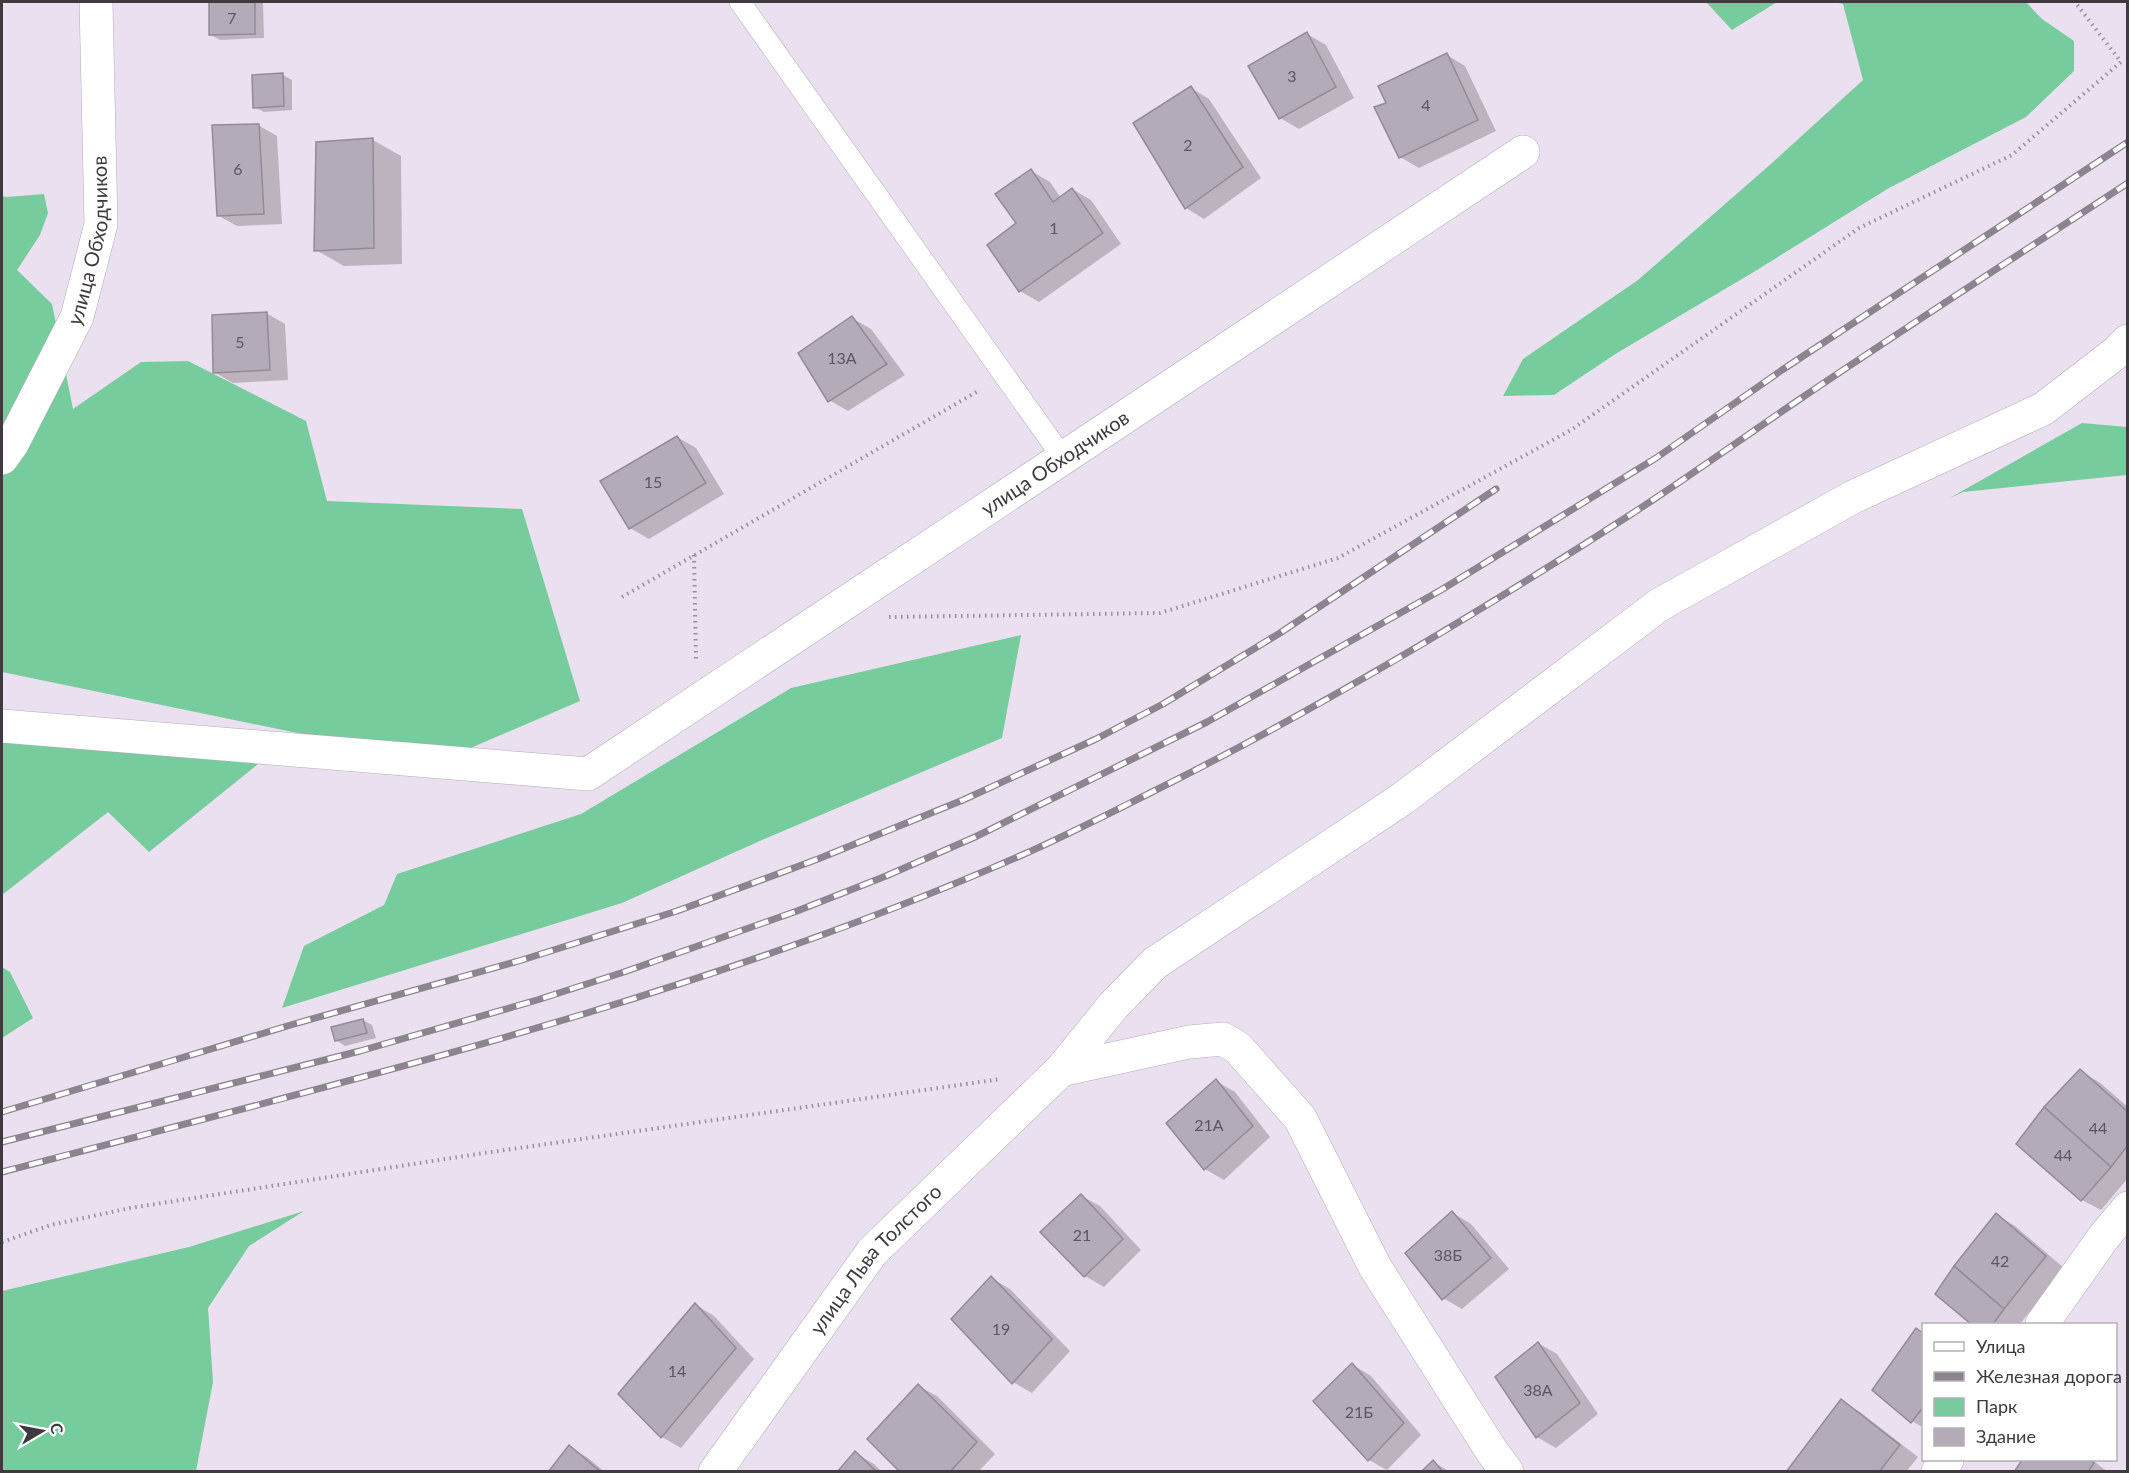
<svg xmlns="http://www.w3.org/2000/svg" width="2129" height="1473" font-family="Lato,sans-serif">
  <rect width="100%" height="100%" fill="#ebe0ef"/>
  <g fill="#77cc9d">
    <polygon points="1706,2 1777,2 1732,30"/>
    <polygon points="1835,2 2026,2 2042,19 2074,41 2074,71 2026,117 1889,188 1752,273 1617,353 1554,395 1503,396 1523,359 1638,280 1772,163 1863,80 1843,4"/>
    <polygon points="44,194 48,213 40,235 17,270 52,304 73,409 141,362 188,361 306,421 327,501 522,509 580,701 438,762 2,672 2,196 6,197"/>
    <polygon points="2082,423 2127,427 2127,475 1963,492 1948,499"/>
    <polygon points="1021,635 1002,738 762,840 622,903 282,1008 304,946 384,905 397,874 581,814 791,688"/>
    <polygon points="2,726 278,748 149,852 108,812 2,895"/>
    <polygon points="2,967 10,972 33,1018 2,1038"/>
    <polygon points="304,1211 249,1246 208,1308 213,1382 196,1471 2,1471 2,1291 189,1247"/>
  </g>
  <g fill="#0003">
    <polygon points="210,2 263,2 264,38 220,40 211,35"/>
    <polygon points="1307,34 1326,45 1354,98 1299,129 1280,118"/>
    <polygon points="1447,55 1465,66 1496,131 1419,168 1400,157 1388,104"/>
    <polygon points="283,75 292,80 292,110 264,112 255,107"/>
    <polygon points="1191,88 1209,99 1261,178 1204,219 1186,208"/>
    <polygon points="258,125 277,136 282,224 237,226 219,216"/>
    <polygon points="373,140 401,156 402,264 344,266 316,250 318,144"/>
    <polygon points="1031,171 1050,182 1061,198 1072,189 1091,200 1121,244 1039,302 1020,291 1018,224"/>
    <polygon points="266,313 285,324 288,380 233,383 214,372"/>
    <polygon points="852,318 871,329 905,375 848,411 829,400"/>
    <polygon points="677,437 696,448 724,494 649,539 630,528"/>
    <polygon points="363,1020 372,1025 376,1038 345,1046 336,1040"/>
    <polygon points="2080,1071 2099,1082 2128,1107 2128,1178 2101,1210 2082,1200"/>
    <polygon points="1216,1081 1235,1092 1270,1137 1224,1180 1205,1169 1168,1124"/>
    <polygon points="1081,1196 1100,1206 1141,1250 1104,1287 1085,1276"/>
    <polygon points="1453,1213 1471,1224 1509,1269 1462,1309 1443,1298"/>
    <polygon points="1996,1215 2015,1226 2064,1268 2020,1324 1974,1324 1937,1293"/>
    <polygon points="991,1278 1010,1289 1070,1351 1032,1393 1013,1382"/>
    <polygon points="696,1305 714,1316 754,1359 681,1448 662,1437 620,1394"/>
    <polygon points="1924,1334 1924,1428 1912,1421"/>
    <polygon points="1538,1343 1557,1354 1598,1414 1556,1448 1537,1437"/>
    <polygon points="1353,1365 1371,1376 1421,1435 1387,1470 1369,1460"/>
    <polygon points="918,1386 937,1396 995,1454 978,1472 902,1472"/>
    <polygon points="1842,1401 1860,1412 1918,1457 1906,1472 1788,1472"/>
    <polygon points="570,1447 588,1458 605,1472 550,1472"/>
    <polygon points="855,1453 874,1464 882,1472 839,1472"/>
    <polygon points="2024,1460 2092,1460 2108,1472 2016,1472"/>
    <polygon points="1434,1462 1450,1472 1423,1472"/>
  </g>
  <g fill="#b4abb9" stroke="#938a97" stroke-width="1.5">
    <polygon points="209,2 255,2 255,34 209,35"/>
    <polygon points="1307,32 1336,87 1279,119 1248,66"/>
    <polygon points="1447,53 1478,120 1399,158 1374,107 1386,103 1378,86"/>
    <polygon points="283,73 284,106 253,108 252,75"/>
    <polygon points="1191,86 1243,167 1185,209 1133,123"/>
    <polygon points="259,124 264,214 217,216 212,125"/>
    <polygon points="373,138 374,248 314,251 316,142"/>
    <polygon points="1031,169 1053,202 1072,188 1103,233 1019,292 987,245 1016,223 995,194"/>
    <polygon points="267,312 270,370 213,373 212,315"/>
    <polygon points="852,316 887,364 828,402 798,353"/>
    <polygon points="677,436 706,483 629,529 600,481"/>
    <polygon points="363,1019 367,1033 335,1041 331,1027"/>
    <polygon points="2080,1069 2128,1112 2128,1145 2111,1167 2044,1107"/>
    <polygon points="1216,1079 1253,1126 1204,1170 1166,1123"/>
    <polygon points="2044,1107 2111,1167 2081,1201 2016,1144"/>
    <polygon points="1081,1194 1123,1239 1084,1277 1040,1232"/>
    <polygon points="1452,1211 1491,1258 1442,1300 1405,1253"/>
    <polygon points="1996,1213 2046,1256 2004,1309 1954,1266"/>
    <polygon points="1954,1266 2004,1309 1993,1324 1971,1324 1935,1294"/>
    <polygon points="991,1276 1052,1339 1012,1384 951,1319"/>
    <polygon points="695,1303 736,1348 661,1438 618,1394"/>
    <polygon points="1916,1328 1924,1334 1924,1406 1911,1423 1872,1390"/>
    <polygon points="1538,1342 1580,1403 1536,1438 1495,1377"/>
    <polygon points="1352,1363 1404,1423 1368,1461 1313,1401"/>
    <polygon points="918,1384 977,1442 950,1472 900,1472 867,1439"/>
    <polygon points="1841,1399 1900,1445 1879,1472 1786,1472"/>
    <polygon points="569,1445 601,1472 548,1472"/>
    <polygon points="855,1451 877,1472 837,1472"/>
    <polygon points="1433,1460 1443,1472 1421,1472"/>
    <polygon points="2022,1460 2090,1460 2094,1463 2088,1472 2014,1472"/>
  </g>
  <g fill="none" stroke-linecap="round" stroke-linejoin="round">
    <g stroke="#b5abb9" stroke-width="22">
      <polyline id="lane" points="740,2 1063,458"/>
    </g>
    <g stroke="#b5abb9" stroke-width="34">
      <g id="street">
        <path id="s1" d="M2,458L12,444L77,317L101,224L96,2"/>
        <path id="s2" d="M2,726L588,774L1523,152"/>
        <polyline points="1061,1070 1189,1042 1223,1039 1238,1048 1300,1118 1375,1267 1491,1450 1507,1472"/>
        <polyline points="2042,1324 2103,1238 2128,1208"/>
        <path id="s3" d="M715,1472L872,1252L1061,1070L1113,1006L1155,963L1402,799L1659,605L1853,497L2043,409L2117,352L2128,341"/>
        <polyline points="1938,1472 1947,1460"/>
      </g>
    </g>
    <g stroke="#978f9a" stroke-width="4" stroke-dasharray="1.5 4.5" stroke-linecap="butt">
      <polyline points="694,555 696,659"/>
      <polyline points="622,597 980,390"/>
      <polyline points="889,617 1160,613 1338,558 1571,430 1859,228 2012,155 2121,62 2075,2"/>
      <polyline points="2,1242 51,1225 130,1208 484,1153 1001,1079"/>
    </g>
    <use href="#lane" stroke="#fff" stroke-width="21"/>
    <use href="#street" stroke="#fff" stroke-width="33"/>
    <g stroke="#8c858f" stroke-width="7">
      <g id="rail">
        <polyline points="2,1112 294,1024 522,960 677,911 818,859 963,800 1096,739 1163,704 1280,633 1496,489"/>
        <polyline points="2,1142 360,1051 537,1000 624,972 797,911 886,876 975,837 1207,722 1441,590 1656,458 1782,370 2128,142"/>
        <path d="M2,1172C346,1081 695,999 1022,855C1065,836 1108,814 1150,793C1317,710 1477,614 1633,513C1690,476 1744,437 1800,399C1908,326 2018,255 2128,183"/>
      </g>
    </g>
    <use href="#rail" stroke="#fff" stroke-width="4.5" stroke-dasharray="14" stroke-linecap="butt"/>
  </g>
  <g text-anchor="middle" stroke-width="6" stroke-linejoin="round" paint-order="stroke">
    <g font-size="16" fill="#5c565e">
      <text x="232" y="24">7</text>
      <text x="1292" y="82">3</text>
      <text x="1426" y="111">4</text>
      <text x="1188" y="151">2</text>
      <text x="238" y="175">6</text>
      <text x="1054" y="234">1</text>
      <text x="240" y="348">5</text>
      <text x="842" y="364">13А</text>
      <text x="653" y="488">15</text>
      <text x="1209" y="1131">21А</text>
      <text x="2098" y="1134">44</text>
      <text x="2063" y="1161">44</text>
      <text x="1082" y="1241">21</text>
      <text x="1448" y="1261">38Б</text>
      <text x="2000" y="1267">42</text>
      <text x="1001" y="1335">19</text>
      <text x="677" y="1377">14</text>
      <text x="1538" y="1396">38А</text>
      <text x="1359" y="1418">21Б</text>
    </g>
    <g font-size="20" fill="#3e3a40" stroke="#fff">
      <text dy="7" stroke="none"><textPath href="#s1" startOffset="238">улица Обходчиков</textPath></text>
      <text dy="7" stroke="none"><textPath href="#s2" startOffset="1149">улица Обходчиков</textPath></text>
      <text dy="7" stroke="none"><textPath href="#s3" startOffset="267">улица Льва Толстого</textPath></text>
    </g>
  </g>
  <rect width="2129" height="1473" fill="none" stroke="#3e3a40" stroke-width="6"/>
  <rect x="1922" y="1323" width="195" height="138" fill="#ffffff" stroke="#b2b0b3" stroke-width="1.5"/>
  <rect x="1934" y="1342" width="30" height="9" fill="#ffffff" stroke="#b2b0b3" stroke-width="1.5"/>
  <text x="1976" y="1353" font-size="18" fill="#3e3a40">Улица</text>
  <rect x="1934" y="1372" width="30" height="9" fill="#8c858f" stroke="#b2b0b3" stroke-width="1.5"/>
  <text x="1976" y="1383" font-size="18" fill="#3e3a40">Железная дорога</text>
  <rect x="1934" y="1398" width="30" height="18" fill="#77cc9d" stroke="#b2b0b3" stroke-width="1.5"/>
  <text x="1976" y="1413" font-size="18" fill="#3e3a40">Парк</text>
  <rect x="1934" y="1428" width="30" height="18" fill="#b4abb9" stroke="#b2b0b3" stroke-width="1.5"/>
  <text x="1976" y="1443" font-size="18" fill="#3e3a40">Здание</text>
  <g transform="translate(42 1431) rotate(80)" stroke="#ffffff" stroke-width="4.5" paint-order="stroke">
  <path d="M0-4.5L10 22L0 15L-10 22Z" fill="#3e3a40"/>
  <text y="-9" font-size="16" font-weight="bold" text-anchor="middle" fill="#3e3a40">С</text>
  </g>
</svg>
